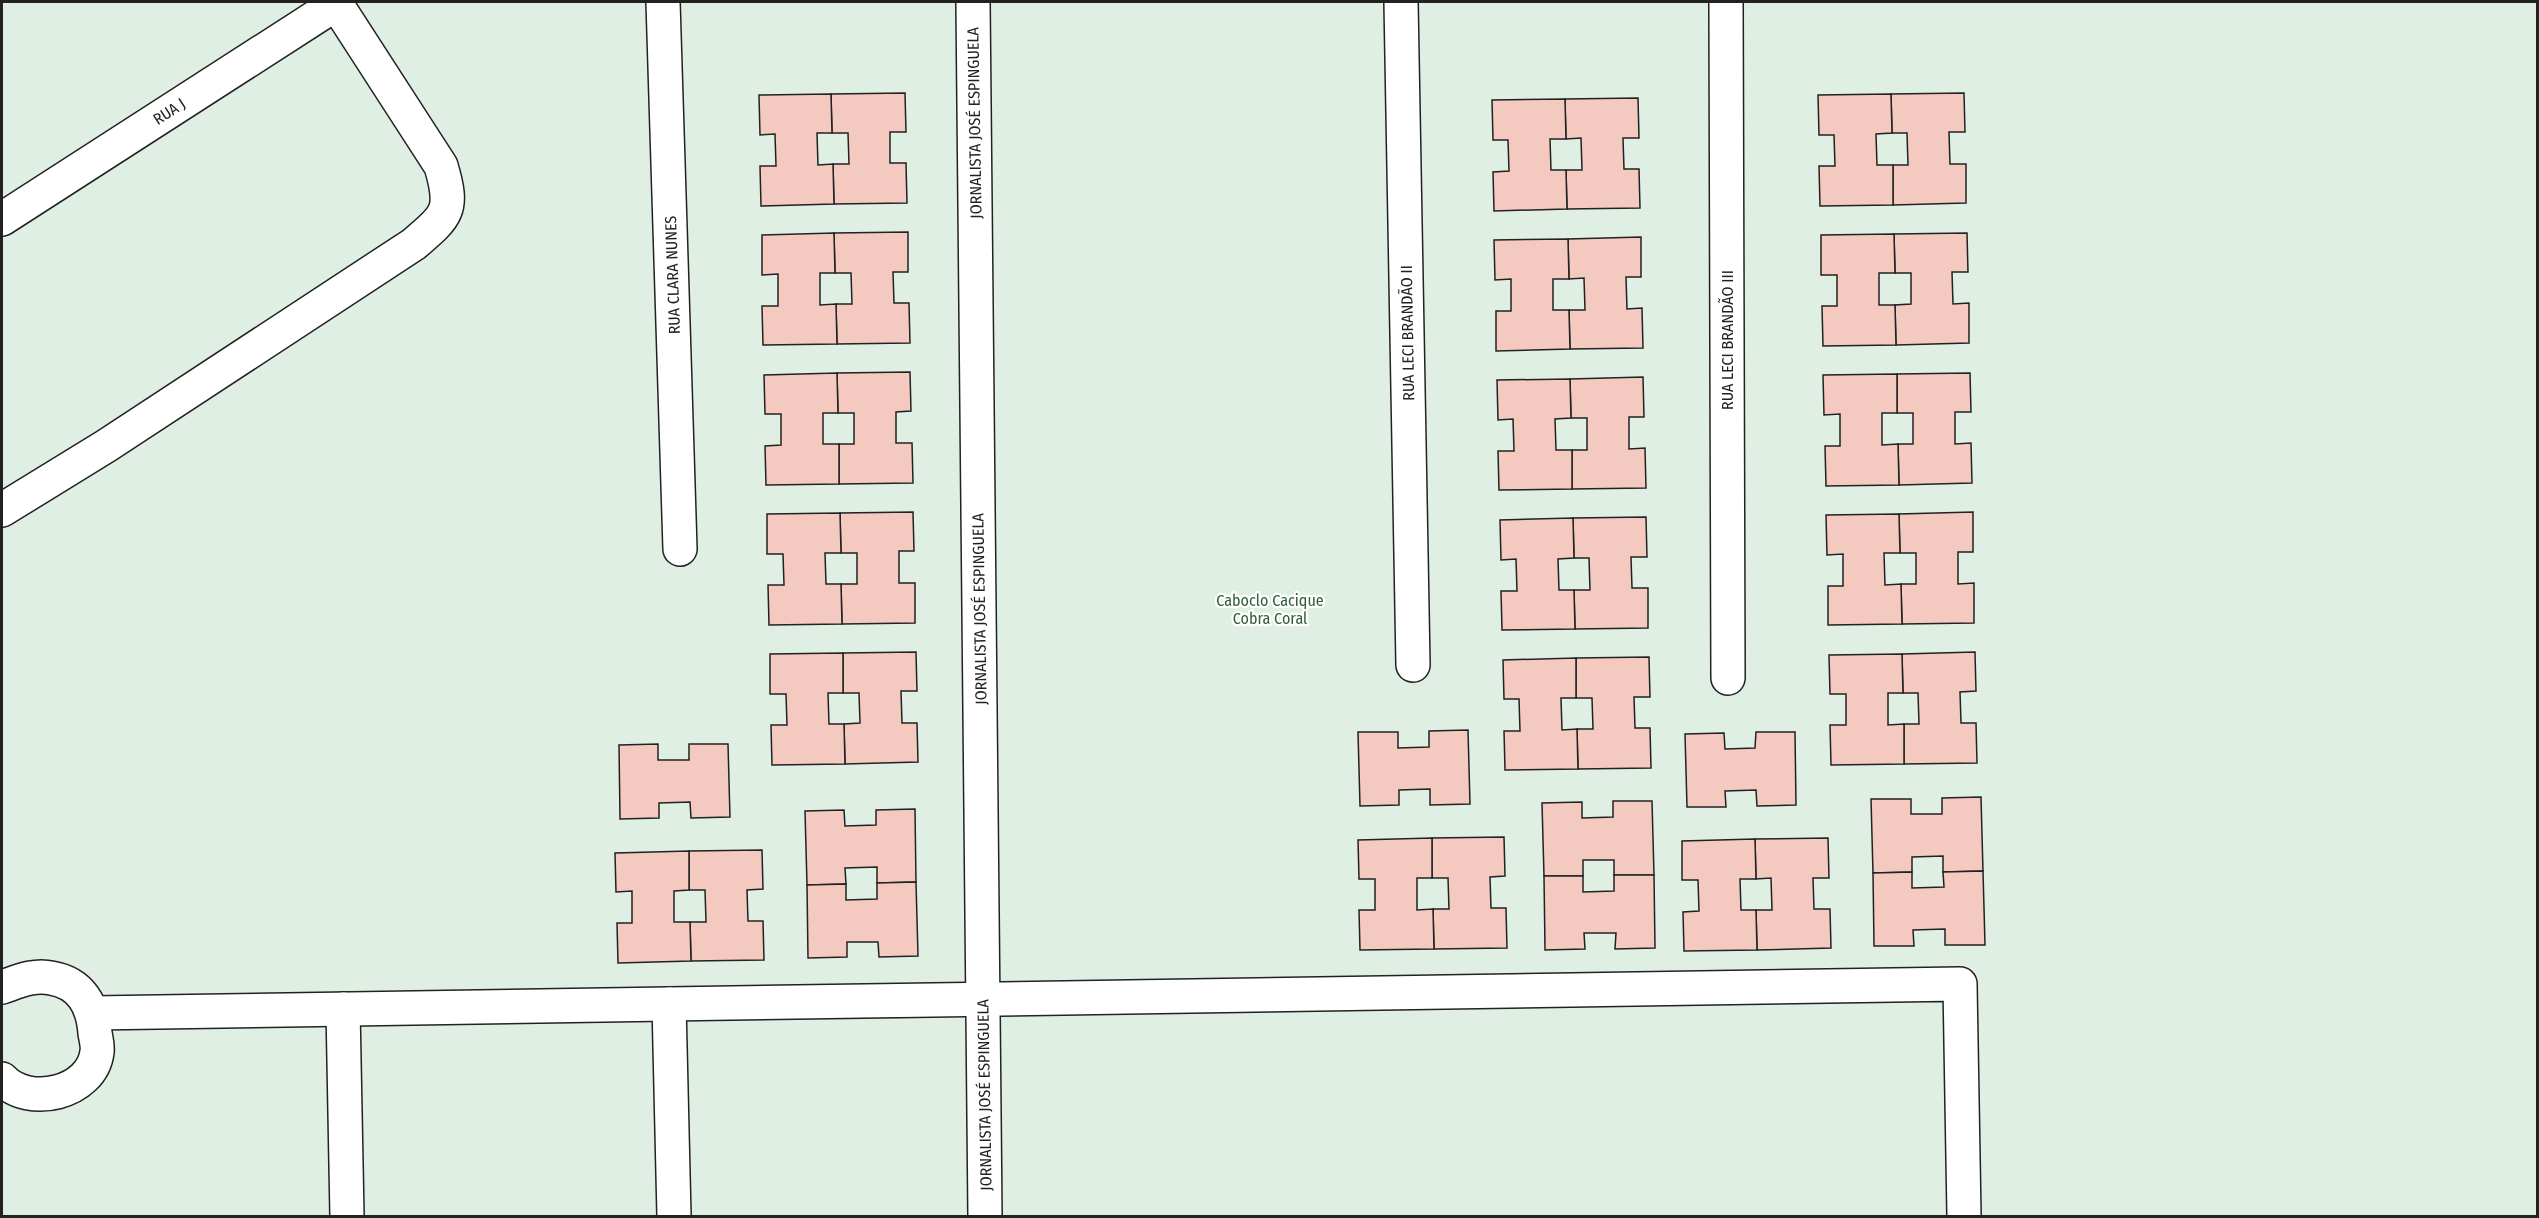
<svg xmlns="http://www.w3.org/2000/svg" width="2539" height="1218" font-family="'Fira Sans Condensed',sans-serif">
  <rect width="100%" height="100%" fill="#fff"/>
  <rect fill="#e0efe3" stroke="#6f6f6f" stroke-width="1.5" x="2" y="2" width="2535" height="1214"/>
  <g fill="#f3c9c0" stroke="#222" stroke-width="1.5">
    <polygon points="905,93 906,132 890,132 890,163 906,163 907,203 834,204 833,164 849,164 848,133 832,133 831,94"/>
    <polygon points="1964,93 1965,132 1949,132 1950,164 1966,164 1966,203 1893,205 1893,165 1908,165 1907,133 1892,133 1891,94"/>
    <polygon points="831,94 832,133 817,133 818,165 833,164 834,204 761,206 760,166 776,166 775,134 760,135 759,95"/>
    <polygon points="1891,94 1892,133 1876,134 1877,165 1893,165 1893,205 1820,206 1819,166 1835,166 1834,135 1819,135 1818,95"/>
    <polygon points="1638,98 1639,138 1623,138 1624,169 1639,169 1640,208 1567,209 1566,170 1582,170 1581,138 1566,139 1565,99"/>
    <polygon points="1565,99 1566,139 1550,139 1551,170 1566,170 1567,209 1494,211 1493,172 1509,171 1508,140 1493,140 1492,100"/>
    <polygon points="908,232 908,272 893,272 894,303 909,303 910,343 837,344 836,304 852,304 851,273 835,273 834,233"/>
    <polygon points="834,233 835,273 820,273 820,305 836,304 837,344 763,345 762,306 778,306 778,274 762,275 762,235"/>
    <polygon points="1967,233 1968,272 1952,272 1953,304 1969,303 1969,343 1896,345 1895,305 1911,304 1911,273 1895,273 1894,234"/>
    <polygon points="1894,234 1895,273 1879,273 1879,305 1895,305 1896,345 1823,346 1822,306 1837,306 1837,275 1821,275 1821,235"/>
    <polygon points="1641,237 1641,277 1626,277 1627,309 1642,308 1643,348 1570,349 1569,310 1585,310 1584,278 1569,279 1568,239"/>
    <polygon points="1568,239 1569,279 1553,279 1553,310 1569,310 1570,349 1496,351 1496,311 1511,311 1511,279 1495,280 1494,240"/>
    <polygon points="910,372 911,411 896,412 896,443 912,443 913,483 839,484 839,444 854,444 854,413 838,413 837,373"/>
    <polygon points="837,373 838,413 823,413 823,444 839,444 839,484 766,485 765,446 781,445 781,414 765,414 764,375"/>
    <polygon points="1970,373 1971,412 1955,412 1955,444 1971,443 1972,483 1899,485 1898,444 1913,444 1913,413 1897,413 1897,374"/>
    <polygon points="1897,374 1897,413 1882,413 1882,445 1898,444 1899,485 1826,486 1825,446 1840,446 1840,414 1824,415 1823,375"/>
    <polygon points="1643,377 1644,417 1629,417 1629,449 1645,448 1646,488 1572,489 1572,450 1587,450 1587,418 1571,418 1570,379"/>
    <polygon points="1570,379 1571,418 1555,419 1556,450 1572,450 1572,489 1499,490 1498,451 1514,451 1513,419 1498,420 1497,380"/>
    <polygon points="913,512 914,551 899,551 899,583 915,583 915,623 842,624 841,584 857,584 857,553 841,553 840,513"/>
    <polygon points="1973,512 1973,552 1958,552 1958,584 1974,583 1974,623 1902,624 1901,584 1916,584 1916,553 1900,553 1899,514"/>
    <polygon points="840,513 841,553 825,553 826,584 841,584 842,624 769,625 768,585 784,585 783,554 767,554 767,514"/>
    <polygon points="1899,514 1900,553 1884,553 1885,585 1901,584 1902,624 1828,625 1828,586 1843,586 1843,554 1827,555 1826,515"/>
    <polygon points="1646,517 1647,557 1631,557 1632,588 1648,588 1648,628 1575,629 1574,590 1590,590 1589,558 1574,558 1573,518"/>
    <polygon points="1573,518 1574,558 1558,559 1559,590 1574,590 1575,629 1502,630 1501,591 1517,591 1516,559 1501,560 1500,520"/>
    <polygon points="916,652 917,691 901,691 902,723 917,723 918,762 845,764 844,724 860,723 859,693 843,693 843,653"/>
    <polygon points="1975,652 1976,691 1960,692 1961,723 1976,723 1977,763 1904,764 1904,724 1919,724 1918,693 1903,693 1902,654"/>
    <polygon points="843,653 843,693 828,693 829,724 844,724 845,764 772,765 771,725 787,725 786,694 770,694 770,654"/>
    <polygon points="1902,654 1903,693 1888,693 1888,725 1904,724 1904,764 1831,765 1830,725 1846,725 1846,694 1830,694 1829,655"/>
    <polygon points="1649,657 1650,697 1634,697 1635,728 1650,728 1651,768 1578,769 1577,729 1593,729 1592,698 1576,698 1576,658"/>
    <polygon points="1576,658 1576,698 1561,698 1562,730 1577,729 1578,769 1505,770 1504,731 1520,731 1519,699 1504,699 1503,660"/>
    <polygon points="1468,730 1470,804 1430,805 1430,789 1399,790 1399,805 1360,806 1358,732 1398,732 1398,748 1429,747 1429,731"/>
    <polygon points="1756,732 1795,732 1796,805 1757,806 1756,790 1725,791 1726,807 1687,807 1685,734 1724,733 1725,749 1755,748"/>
    <polygon points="658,744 658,760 689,760 689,744 728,744 730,817 691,818 690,802 659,803 659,818 620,819 619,745"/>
    <polygon points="1981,797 1983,871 1943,872 1943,856 1912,857 1912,872 1873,873 1871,799 1911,799 1911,814 1942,814 1942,798"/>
    <polygon points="1613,801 1652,801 1654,875 1614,875 1614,860 1583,860 1583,876 1544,876 1542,803 1582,802 1582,818 1613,817"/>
    <polygon points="915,809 916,882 877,883 877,867 845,868 846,884 807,885 805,811 844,810 845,826 876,825 876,810"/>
    <polygon points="1504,837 1505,876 1490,877 1491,908 1506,908 1507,948 1434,949 1433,909 1449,909 1448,878 1432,878 1432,838"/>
    <polygon points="1432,838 1432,878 1417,878 1417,910 1433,909 1434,949 1360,950 1359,910 1375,910 1375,879 1359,879 1358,840"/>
    <polygon points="1828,838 1829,878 1813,878 1814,909 1830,909 1831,948 1757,950 1756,910 1772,910 1771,878 1756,879 1755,839"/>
    <polygon points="1755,839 1756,879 1740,879 1741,910 1756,910 1757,950 1684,951 1683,912 1699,911 1698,880 1682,880 1682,841"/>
    <polygon points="762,850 763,889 747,890 748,921 763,921 764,960 691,961 690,922 706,922 705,890 689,890 689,851"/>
    <polygon points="689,851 689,890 674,891 674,922 690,922 691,961 618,963 617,923 632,923 632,891 616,892 615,853"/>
    <polygon points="1983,871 1985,945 1945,945 1945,929 1913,930 1914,946 1874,946 1873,873 1912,872 1912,888 1944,887 1943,872"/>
    <polygon points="1614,875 1654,875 1655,948 1615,949 1616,933 1584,933 1585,949 1545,950 1544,876 1583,876 1583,892 1614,891"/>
    <polygon points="916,882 918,956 879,957 878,942 847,942 847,957 808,958 807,885 846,884 846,900 877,899 877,883"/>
  </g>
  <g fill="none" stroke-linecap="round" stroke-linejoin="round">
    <g stroke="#222" stroke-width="36">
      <g id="minor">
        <polyline points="663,2 680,549"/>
        <polyline points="973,2 985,1216"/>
        <polyline points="1401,2 1413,665"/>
        <polyline points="1726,2 1728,678"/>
        <polyline points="2,219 336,4"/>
        <path d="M2,510L106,446L414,244C448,215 454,210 441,166L335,2"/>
        <path d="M2,987C17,982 34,974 51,978C81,983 93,1005 95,1033C96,1039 98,1046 97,1052C92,1093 29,1108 2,1079"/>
        <polyline points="669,1004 674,1216"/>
        <polyline points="343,1009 347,1216"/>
        <polyline points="93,1013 1960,984 1964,1216"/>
      </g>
    </g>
    <use href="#minor" stroke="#fff" stroke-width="33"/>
  </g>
  <g text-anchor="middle" stroke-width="4.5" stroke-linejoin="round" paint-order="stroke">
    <g font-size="16" fill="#222" stroke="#fff">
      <text transform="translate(169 111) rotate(-33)" y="6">RUA J</text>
      <text transform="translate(974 123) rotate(-91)" y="6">JORNALISTA JOSÉ ESPINGUELA</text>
      <text transform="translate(672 275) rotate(-92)" y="6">RUA CLARA NUNES</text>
      <text transform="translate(1407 333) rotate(-91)" y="6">RUA LECI BRANDÃO II</text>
      <text transform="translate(1727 340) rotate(-90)" y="6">RUA LECI BRANDÃO III</text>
      <text transform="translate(979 609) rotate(-91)" y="6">JORNALISTA JOSÉ ESPINGUELA</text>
      <text transform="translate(984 1095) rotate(-91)" y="6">JORNALISTA JOSÉ ESPINGUELA</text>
    </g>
    <g font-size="16" fill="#2f5e38" stroke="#fff">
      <text x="1270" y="606">Caboclo Cacique<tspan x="1270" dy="18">Cobra Coral</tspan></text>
    </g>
  </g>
  <rect width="2539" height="1218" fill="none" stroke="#222222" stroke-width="6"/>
</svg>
